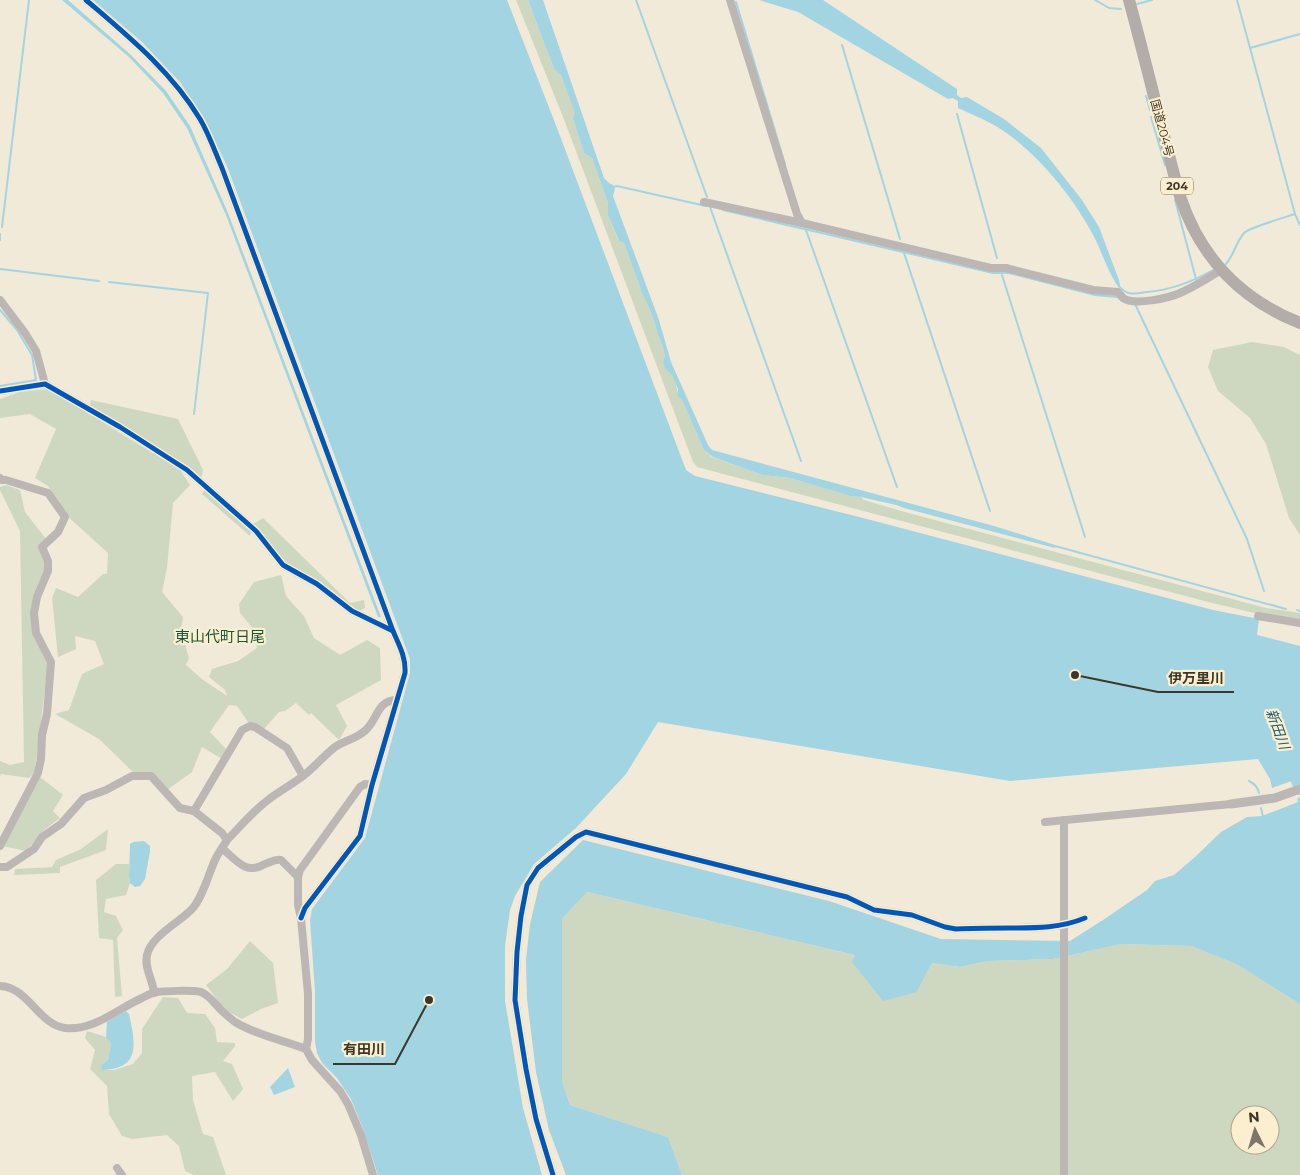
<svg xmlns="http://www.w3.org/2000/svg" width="1300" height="1175" font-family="Montserrat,'Noto Sans JP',sans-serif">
  <rect width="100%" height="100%" fill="#f1ead9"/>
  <g fill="#ced8c0" fill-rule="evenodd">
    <path d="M516,0H528L554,69L561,75L576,113L573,119L584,153L592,158L608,203V215L618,240L624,243L642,293L650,310L665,355C661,369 667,366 673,376C676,383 678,389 677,396L682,400L704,450L712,457L762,475L790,478L850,496L861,497L864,500L901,511L1266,608L1300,613V621L1263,615L1208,602L697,467L693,462L565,122Z"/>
    <polygon points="1252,342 1284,347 1300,355 1300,535 1289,518 1266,444 1250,418 1218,391 1208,367 1213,350"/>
    <polygon points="49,389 180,470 190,485 173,503 167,568 162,592 183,617 181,631 189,658 186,665 202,679 227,696 225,690 209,677 212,669 238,661 257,648 254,630 240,613 239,604 254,582 281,575 286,596 304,616 314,638 340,655 367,640 380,648 381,680 336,705 347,726 339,740 311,713 309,715 296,703 285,711 279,712 264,729 248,722 237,706 229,705 210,732 227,750 222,759 202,747 192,772 167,790 151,773 134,773 99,739 55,714 69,710 82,674 104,664 95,641 75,636 76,649 58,657 52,598 56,588 78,597 103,574 107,574 108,553 65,514 48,486 35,478 56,429 30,414 0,418 0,399 20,392"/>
    <polygon points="91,400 178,419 203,470 201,479 120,424 90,405"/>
    <polygon points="6,485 20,490 25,512 46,539 47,562 45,572 34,600 32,629 48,663 35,772 29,778 1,774 0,776 0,761 10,765 24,762 20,531 0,490 0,487"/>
    <polygon points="205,489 251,532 250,536 202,494"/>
    <polygon points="263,518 350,603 364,600 365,608 359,611 282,561 253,524"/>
    <polygon points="40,777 63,795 53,811 60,818 44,830 26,851 2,846"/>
    <polygon points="108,829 106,850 60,867 60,873 14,875 15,869 52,867 56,860 81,849"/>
    <polygon points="116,864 129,864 129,876 130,883 126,895 106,899 104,912 116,916 123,930 117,938 122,996 115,997 113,940 99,938 96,880"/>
    <path d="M587,892L855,955L917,992L932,963L960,967L988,961L1053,959L1120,944L1191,946L1236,964L1300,1004V1175H682L668,1137L570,1105L562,1081V919ZM1240,1115H1270V1145H1240Z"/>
    <polygon points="250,941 273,963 278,1003 261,1009 242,1019 225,1010 206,985 227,969"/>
    <polygon points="163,997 178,998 187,1013 205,1014 215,1028 217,1042 235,1043 235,1046 223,1061 232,1064 243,1089 233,1101 215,1072 192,1076 193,1100 203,1134 213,1137 226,1175 194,1175 185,1171 179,1146 167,1135 132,1139 122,1136 109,1114 107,1086 90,1069 95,1050 85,1038 87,1031 106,1037 111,1043 108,1060 102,1070 114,1070 133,1064 142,1053 142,1029"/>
  </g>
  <g fill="#a3d4e1">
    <polygon points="62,0 68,0 131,55 166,91 190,126 228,213 381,617 378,617 226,215 187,128 163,93 129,57"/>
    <polygon points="93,0 507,0 557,128 686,470 695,476 863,518 1213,610 1259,619 1257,635 1300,646 1300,778 1272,788 1270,779 1258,759 1010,781 658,722 626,774 576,828 534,864 515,896 510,910 505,946 505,1001 523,1108 542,1175 378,1175 362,1126 351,1099 337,1078 322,1063 317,1053 315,1042 315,992 310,920 312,909 365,838 410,673 410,659 227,166 204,118 180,82 142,42"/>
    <polygon points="528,0 543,0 604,178 609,183 613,185 615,189 613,196 659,320 671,362 708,445 712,450 994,526 1055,545 1055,548 904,508 896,505 861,497 850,496 790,478 762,475 713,457 704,450 682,400 677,396 678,389 672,375 665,368 663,362 665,355 650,310 642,293 624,243 619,241 608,215 608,203 592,158 584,153 573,119 575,113 561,75 554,69"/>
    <path d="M759,0H823L957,89V95L961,98L967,97L1004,119L1041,148L1082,200L1099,227L1119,280L1120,285L1119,288C1107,271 1102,251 1092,233C1073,197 1037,153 1002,130C989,121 973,115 958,108V101L953,98L948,99L798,12Z"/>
    <polygon points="1300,797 1300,1004 1236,964 1191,946 1121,944 1053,959 988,961 960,967 932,963 917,992 883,1001 852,962 855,955 587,892 562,919 562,1081 570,1105 668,1137 682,1175 566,1175 549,1130 536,1072 527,999 526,960 530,924 540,882 583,840 829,901 941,939 1070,941 1103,920 1147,890 1155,881 1174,875 1195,857 1221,832 1247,817 1262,816 1298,802 1297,799"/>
    <polygon points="144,841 150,846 150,851 145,879 140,886 135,887 130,883 129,876 130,844 133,842"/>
    <path d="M126,1011L129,1014C135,1042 142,1069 102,1070L101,1066L108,1060L111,1043L106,1037L107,1022Z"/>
    <polygon points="288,1068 295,1087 274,1095 270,1087"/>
  </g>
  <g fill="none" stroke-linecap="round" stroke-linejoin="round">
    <g stroke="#a3d4e1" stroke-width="2">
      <polyline points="636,0 707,197"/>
      <polyline points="1095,0 1109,8 1121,9"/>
      <polyline points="1237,0 1295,214 1300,225"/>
      <polyline points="736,2 785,164"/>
      <polyline points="1137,4 1152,0"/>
      <polyline points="842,45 900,239"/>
      <polyline points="1250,48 1300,34"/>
      <polyline points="1146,96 1150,110"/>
      <polyline points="957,114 997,258"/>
      <polyline points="1151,117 1165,165"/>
      <polyline points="613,187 617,186 706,206"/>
      <polyline points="1175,200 1196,279"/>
      <polyline points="710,207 801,461"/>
      <polyline points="723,210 993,273 1009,273 1095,295 1118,297"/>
      <polyline points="2,227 29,0"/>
      <polyline points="806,230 897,487"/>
      <polyline points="0,234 0,240"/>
      <polyline points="904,253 990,511"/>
      <path d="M1226,264C1234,255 1236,242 1244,233C1248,228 1286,217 1295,214"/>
      <polyline points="0,269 99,281"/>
      <polyline points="1002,275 1085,537"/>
      <polyline points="109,282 208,293 194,414"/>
      <path d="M1119,286C1127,296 1135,294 1147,292C1171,290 1192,282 1213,270"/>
      <polyline points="1135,304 1247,539 1264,591"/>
      <polyline points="0,310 17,330 32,355 36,380 0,386"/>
      <polyline points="1055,546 1286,609"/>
      <polyline points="1297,610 1300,611"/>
      <path d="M1249,781C1255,784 1258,787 1259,793"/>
      <polyline points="1261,808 1263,817"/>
    </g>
    <polyline stroke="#a3d4e1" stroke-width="12" points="1291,763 1300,789"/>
    <g stroke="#bcb7b4" stroke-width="8">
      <path d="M86,0C128,36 171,71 200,119C209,134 215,152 222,168L393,631"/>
      <polyline points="730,0 797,214 802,223"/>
      <path d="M704,202L802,223L991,268H1006L1093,290L1118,292C1120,294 1121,296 1123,298C1134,306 1169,298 1180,293C1194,287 1208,278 1221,270"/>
      <polyline points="0,300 25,333 36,351 45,384"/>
      <path d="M0,391L45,384L120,427L187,470L256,531L283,565L317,584L352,611L393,631C399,645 406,657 405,673L372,785L360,836L305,908L301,918"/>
      <polyline points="0,478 2,480 6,480 48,493 65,517 58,532 42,547 48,561 48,571 37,597 34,613 36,633 51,662 47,714 42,735 41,759 38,773 0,846"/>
      <polyline points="1258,616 1300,623"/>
      <polyline points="372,785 365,784 360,787 300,870 298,877 298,905 301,918 308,994 308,1039 306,1049 312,1060 340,1091 348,1104 361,1135 373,1175"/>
      <polyline points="194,811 242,730 250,726 255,727 287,748 303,776"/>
      <polyline points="1064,820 1064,1175"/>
      <polyline points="1045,822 1231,804"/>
      <path d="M223,849C237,861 246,875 265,864C271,862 275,859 281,860L298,877"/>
      <polyline points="0,867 7,867 34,849 42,837 61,824 84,798 106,790 132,776 151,776 180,808 194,811 222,833 227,840"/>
      <path d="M0,986C28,987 38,1024 65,1028C94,1031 117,1009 142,998C146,996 151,993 156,992C165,991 192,990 201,992C209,995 215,1004 221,1010C225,1014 230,1018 235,1022C256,1035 283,1040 306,1049"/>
      <path d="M154,993C153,980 144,968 147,955C151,936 180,922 192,909C202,899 209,873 215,860C218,853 223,847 227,840C240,827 253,811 268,800C282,789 297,782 309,771C318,763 326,754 335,747C344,741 354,739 362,733C378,723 375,701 396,700"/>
      <polyline points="117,1168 122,1175"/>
      <path d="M553,1175L536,1119L526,1069L515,1000L517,952L521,916L527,885L538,868L576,837L586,832L847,897L874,910L912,915L945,927L956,929C974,928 993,928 1011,928C1037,928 1061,928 1085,918"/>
    </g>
    <polyline stroke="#bcb7b4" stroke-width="9" points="1231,804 1275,798 1300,789"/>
    <path stroke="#b3aca8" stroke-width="12" d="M1129,0C1141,44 1152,88 1163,132C1169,154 1174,177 1181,199C1201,258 1242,300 1300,323"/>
    <g stroke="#fbefcf" stroke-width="8">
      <g id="cycleway">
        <path d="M86,0C128,36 171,71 200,119C209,134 215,152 222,168L393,631"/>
        <path d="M0,391L45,384L120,427L187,470L256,531L283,565L317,584L352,611L393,631C399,645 406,657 405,673L372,785L360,836L305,908L301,918"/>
        <path d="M553,1175L536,1119L526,1069L515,1000L517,952L521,916L527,885L538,868L576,837L586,832L847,897L874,910L912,915L945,927L956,929C974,928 993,928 1011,928C1037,928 1061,928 1085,918"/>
      </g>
    </g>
    <use href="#cycleway" stroke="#0057b8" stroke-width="5"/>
  </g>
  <g text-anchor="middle" stroke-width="4.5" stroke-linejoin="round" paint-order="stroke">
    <rect fill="#fbefcf" stroke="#756e5c" stroke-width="1" x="1161" y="177.5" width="32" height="17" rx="4"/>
    <g font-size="11" font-weight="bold" fill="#3c372a">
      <text x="1177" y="190">204</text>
    </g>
    <g font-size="12" fill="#3c372a" stroke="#fbefcf">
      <text transform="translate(1162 128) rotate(75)" y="4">国道204号</text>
    </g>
    <g font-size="14" font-style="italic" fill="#225d70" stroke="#fbefcf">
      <text transform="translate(1278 729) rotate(70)" y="5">新田川</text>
    </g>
    <g font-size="15" fill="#185538" stroke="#fbefcf">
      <text x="220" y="642">東山代町日尾</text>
    </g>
  </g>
  <path fill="none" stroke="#3c372a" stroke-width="2" d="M1075 675L1158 692H1234M429 1000L395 1064H333"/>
  <g fill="#3c372a" stroke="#fbefcf" stroke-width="2">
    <circle cx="1075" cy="675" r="5"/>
    <circle cx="429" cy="1000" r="5"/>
  </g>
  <g font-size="14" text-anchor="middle" font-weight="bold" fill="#3c372a" stroke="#fbefcf" stroke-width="4.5" stroke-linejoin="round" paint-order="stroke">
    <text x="1196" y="683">伊万里川</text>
    <text x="364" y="1054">有田川</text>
  </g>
  <g transform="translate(1255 1130) rotate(355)"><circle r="24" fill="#fbefcf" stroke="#afa58d"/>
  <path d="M0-4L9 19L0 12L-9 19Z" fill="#7b7667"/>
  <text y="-8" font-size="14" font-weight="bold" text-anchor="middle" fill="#3c372a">N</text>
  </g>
</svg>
